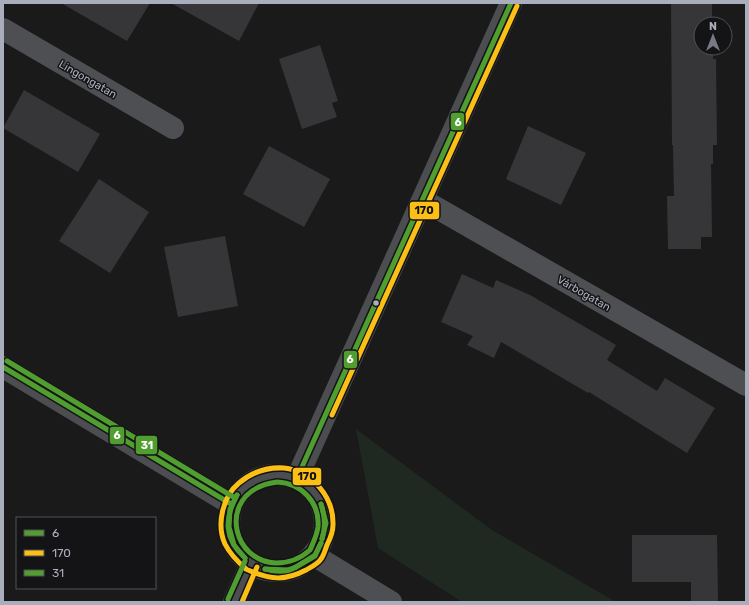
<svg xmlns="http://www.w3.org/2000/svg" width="749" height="605" font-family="Rubik,sans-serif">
  <rect width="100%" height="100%" fill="#1a1a1a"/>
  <polygon fill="#1f2821" points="356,429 492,530 616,602 462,602 378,548"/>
  <g fill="#363638">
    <polygon points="61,3 150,3 127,41"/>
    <polygon points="171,3 259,3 239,41"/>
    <polygon points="671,3 712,3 712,24 701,24 701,48 713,48 713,59 716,59 717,145 713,145 713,164 711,164 712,237 701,237 701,249 668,249 667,196 674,196 673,145 672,145"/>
    <polygon points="320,45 338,101 332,103 337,117 302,129 279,59"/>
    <polygon points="24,90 100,134 78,172 3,128"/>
    <polygon points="528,126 586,153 561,205 506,179"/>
    <polygon points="269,146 330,179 304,227 243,194"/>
    <polygon points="99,179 149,212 110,273 59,241"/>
    <polygon points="225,236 238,306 178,317 164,247"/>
    <polygon points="462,274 493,288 496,280 530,295 616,345 607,360 657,391 665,378 715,408 687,453 589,392 588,393 501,342 494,358 467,345 473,336 441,322"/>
    <polygon points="632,535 717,535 718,601 691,601 691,582 632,582"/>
  </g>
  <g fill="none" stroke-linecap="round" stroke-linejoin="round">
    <g stroke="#4e4f53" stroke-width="22">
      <polyline points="3,29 173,128"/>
      <polyline points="423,200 746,385"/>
      <polyline points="315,556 391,602"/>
    </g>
    <g stroke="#4c4d51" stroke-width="22">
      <polyline points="3,367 231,504"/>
      <circle cx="277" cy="523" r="48"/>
      <polyline points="297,478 511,3"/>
      <polyline points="234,602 251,564"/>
    </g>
    <g stroke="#141416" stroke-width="8">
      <g id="bus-1">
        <polyline points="3,367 231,504"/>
        <polyline points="297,478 511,3"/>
        <polyline points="237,495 230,509 229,527 234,545 245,558"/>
        <path d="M237,495C224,519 224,539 245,558"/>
        <polyline points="321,504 326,523 322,539"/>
        <path d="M321,504C325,516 326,527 322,539"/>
        <polyline points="296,567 315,555 321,543"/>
        <polyline points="296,567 315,556 321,543"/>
        <polyline points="265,569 288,570 296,567"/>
        <path d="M265,569C276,572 286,573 296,567"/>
      </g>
    </g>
    <g stroke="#141416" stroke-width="8">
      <g id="bus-2">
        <polyline points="332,415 517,6"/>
        <path d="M246,569C238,562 230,554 225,544C216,524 223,496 239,483C252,472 267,467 284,468C312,471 334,497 333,525C333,532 330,539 327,545C325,550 324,555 321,559C318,564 311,567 306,570C285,581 271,580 248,570"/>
        <polyline points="242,602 257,567"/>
      </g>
    </g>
    <g stroke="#141416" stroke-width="8">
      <g id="bus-3">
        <polyline points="7,361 235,498"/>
        <path d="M277,482C301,483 320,502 318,527C317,535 313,543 310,550C300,559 290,563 276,563C233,561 221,504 259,487C264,484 271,483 277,482Z"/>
        <polyline points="228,599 245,561"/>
      </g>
    </g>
    <use href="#bus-1" stroke="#509e2f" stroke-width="5"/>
    <use href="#bus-2" stroke="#fbbf15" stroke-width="5"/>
    <use href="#bus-3" stroke="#509e2f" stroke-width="5"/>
  </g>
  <circle fill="#aaaebc" stroke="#141416" stroke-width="1.5" cx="376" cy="303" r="3.5"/>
  <g text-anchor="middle" stroke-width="3" stroke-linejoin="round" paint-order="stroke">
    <g font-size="11" fill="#aaaebc" stroke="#141416">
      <text transform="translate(88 79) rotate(30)" y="4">Lingongatan</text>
      <text transform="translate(584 293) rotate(30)" y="4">Vårbogatan</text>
    </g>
  </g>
  <g stroke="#141416" stroke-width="1.5">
    <rect x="450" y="112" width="15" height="19" rx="4" fill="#509e2f"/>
    <rect x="409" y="201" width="31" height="19" rx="4" fill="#fbbf15"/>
    <rect x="343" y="350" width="15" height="19" rx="4" fill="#509e2f"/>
    <rect x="109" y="426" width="16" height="19" rx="4" fill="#509e2f"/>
    <rect x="135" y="435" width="23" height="20" rx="4" fill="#509e2f"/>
    <rect x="292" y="467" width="30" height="19" rx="4" fill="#fbbf15"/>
  </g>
  <g font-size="11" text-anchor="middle" font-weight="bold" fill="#fff">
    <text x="458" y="126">6</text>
    <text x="350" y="363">6</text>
    <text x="117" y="439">6</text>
    <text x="147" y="449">31</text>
  </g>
  <g font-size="11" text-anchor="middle" font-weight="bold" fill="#111">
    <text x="424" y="214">170</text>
    <text x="307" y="480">170</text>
  </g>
  <rect width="749" height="605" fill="none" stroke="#aaaebc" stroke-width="8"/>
  <rect x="16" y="517" width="140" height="72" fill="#141416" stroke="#505258"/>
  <rect x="24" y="530" width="20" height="6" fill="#509e2f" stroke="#505258"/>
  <text x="52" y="537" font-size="12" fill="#aaaebc">6</text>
  <rect x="24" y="550" width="20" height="6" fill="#fbbf15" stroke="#505258"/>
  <text x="52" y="557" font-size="12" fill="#aaaebc">170</text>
  <rect x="24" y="570" width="20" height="6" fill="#509e2f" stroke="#505258"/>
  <text x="52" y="577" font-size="12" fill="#aaaebc">31</text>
  <g transform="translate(713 36)"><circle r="19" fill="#141416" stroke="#505258"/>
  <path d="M0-3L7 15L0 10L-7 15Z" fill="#787a83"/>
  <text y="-6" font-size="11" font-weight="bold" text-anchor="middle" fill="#aaaebc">N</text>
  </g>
</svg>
